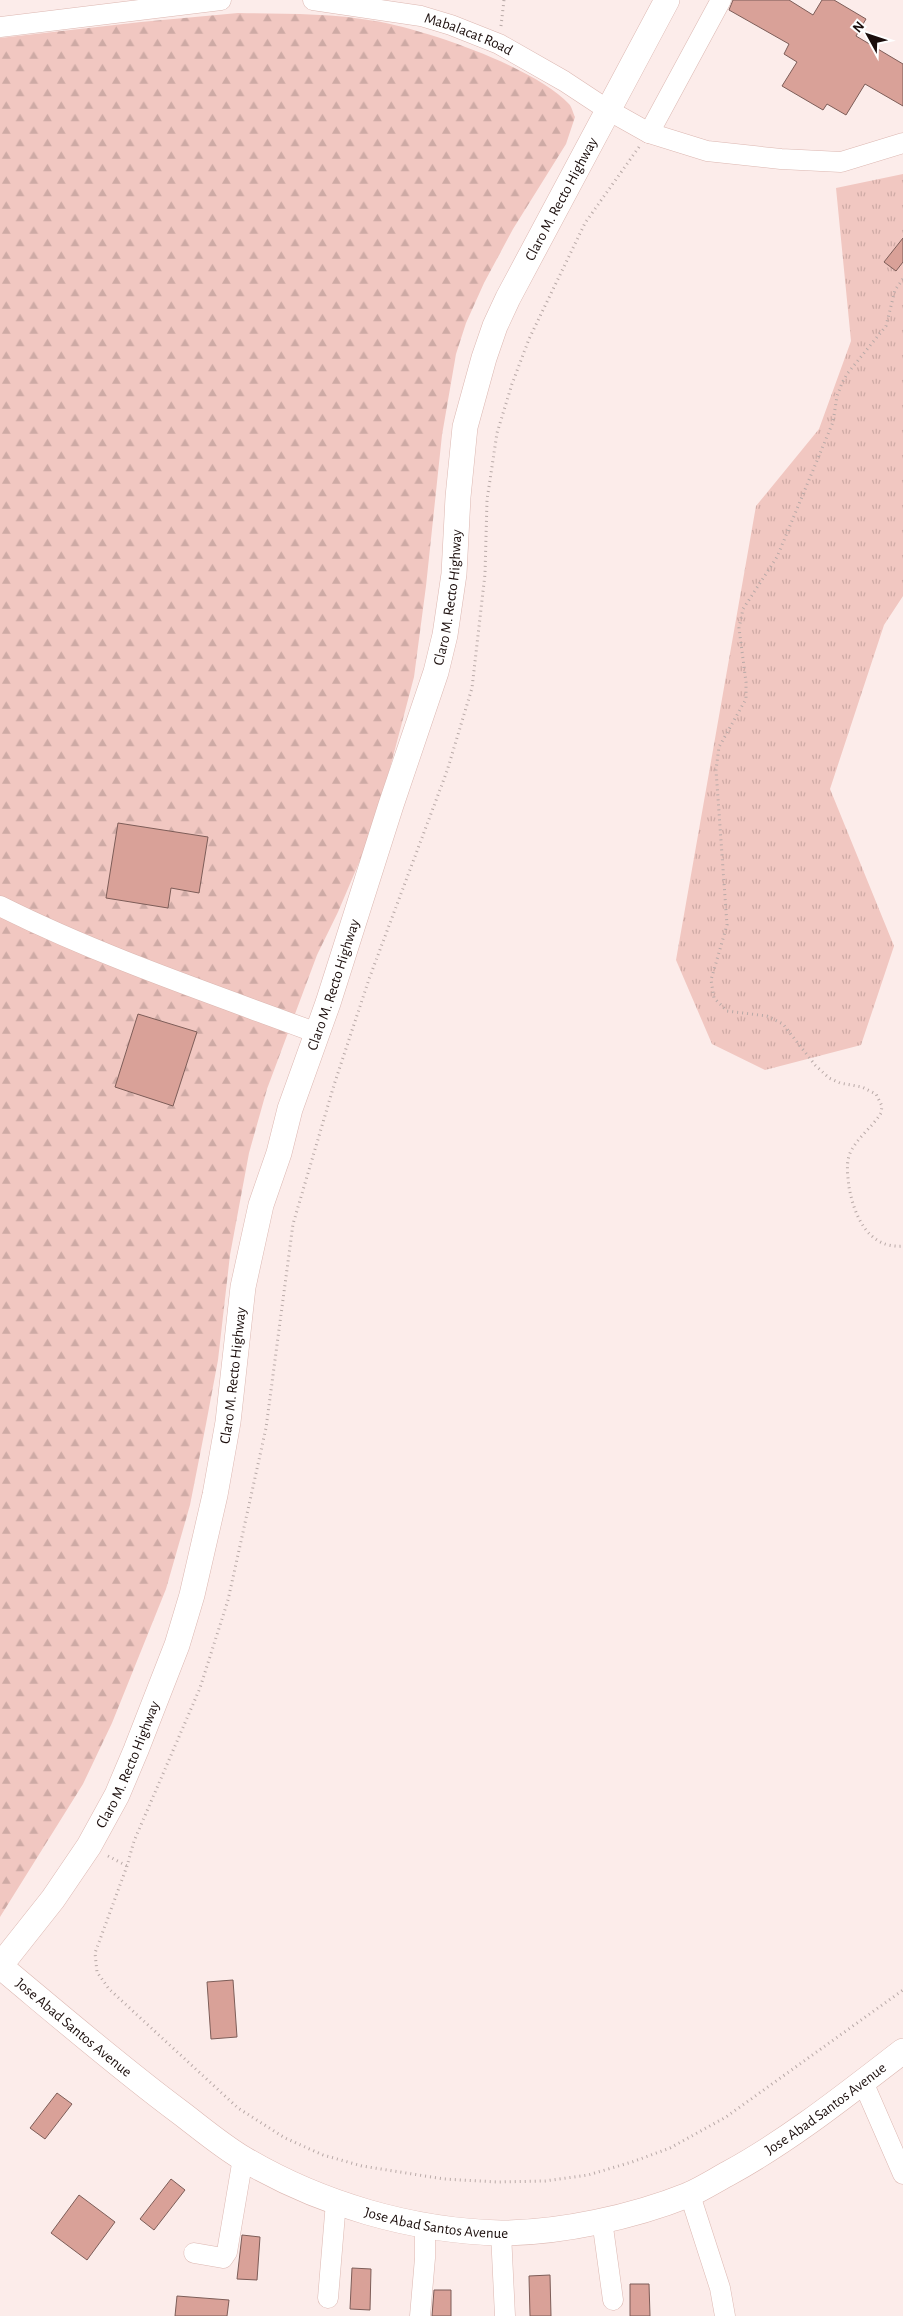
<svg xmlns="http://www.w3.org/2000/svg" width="903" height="2316" font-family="'Alegreya Sans',sans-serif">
  <defs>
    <pattern id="grass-tufts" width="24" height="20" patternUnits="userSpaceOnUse" patternTransform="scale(1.25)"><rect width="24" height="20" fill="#f1c7c1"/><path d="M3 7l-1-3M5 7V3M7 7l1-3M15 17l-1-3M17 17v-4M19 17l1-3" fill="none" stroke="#ceaaa5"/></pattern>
    <pattern id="forest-firs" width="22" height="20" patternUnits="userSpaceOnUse" patternTransform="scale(1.25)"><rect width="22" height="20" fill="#f1c7c1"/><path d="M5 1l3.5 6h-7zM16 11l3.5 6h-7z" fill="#ceaaa5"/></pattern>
  </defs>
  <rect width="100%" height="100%" fill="#fcecea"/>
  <polygon fill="url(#grass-tufts)" points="903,174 903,596 884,625 830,789 894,946 861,1045 765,1070 712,1044 676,960 756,506 819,429 851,341 836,188"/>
  <path fill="url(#forest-firs)" d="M238,13C284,14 330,13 375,21C424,29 535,67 569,104C572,107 573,113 575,117L566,144L513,229L484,283L466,323L456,354L442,435L426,586L414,677L385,787L361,858L338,912L317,955L267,1089L249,1153L230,1255L218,1360L206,1424L190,1505L166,1589L112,1723L83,1784L0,1917V38L141,22Z"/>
  <g fill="#d9a198" stroke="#7d5d58">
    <polygon points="733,0 789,0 813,15 822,0 834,0 866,19 856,36 903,64 903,106 865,84 846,115 827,104 823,110 782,86 797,62 784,54 789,44 729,10"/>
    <polygon points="903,238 903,262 896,271 884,262"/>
    <polygon points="118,823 208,837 199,893 171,888 168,908 106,898"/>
    <polygon points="138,1014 197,1032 173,1106 115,1087"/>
    <polygon points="233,1980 237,2037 211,2039 207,1982"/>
    <polygon points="57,2093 72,2104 45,2139 30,2128"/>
    <polygon points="171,2179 185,2190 154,2230 140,2219"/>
    <polygon points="79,2195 115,2222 87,2260 51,2233"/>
    <polygon points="242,2235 260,2237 257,2280 237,2279"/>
    <polygon points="352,2268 371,2269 370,2310 350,2309"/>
    <polygon points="550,2275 551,2316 530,2316 529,2276"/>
    <polygon points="630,2284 649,2284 650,2316 630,2316"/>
    <polygon points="434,2290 451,2290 451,2316 432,2316"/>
    <polygon points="177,2296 229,2300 227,2316 175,2316"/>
  </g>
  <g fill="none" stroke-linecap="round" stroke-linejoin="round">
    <g stroke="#dcb7b1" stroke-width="21">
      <g id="minor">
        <path id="s1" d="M313,0L421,16L451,25L499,44L564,81L608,110L649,133L707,151L781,159L841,162L903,143"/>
        <polyline points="0,27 221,0"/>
        <polyline points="649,133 721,0"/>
        <path d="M0,906C102,957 210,993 317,1033"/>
        <polyline points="863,2082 903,2174"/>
        <polyline points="690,2195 720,2288 725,2316"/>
        <polyline points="602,2220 613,2300"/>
        <polyline points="501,2233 505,2316"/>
        <polyline points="194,2253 223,2258 227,2252 243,2158"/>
        <polyline points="328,2298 336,2202"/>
        <polyline points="420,2316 425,2258 425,2225"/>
      </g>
    </g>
    <g stroke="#dcb7b1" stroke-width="26">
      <g id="major">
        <path id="s2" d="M0,1966L53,1899L89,1846L117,1795L136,1750L177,1645L192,1595L215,1495L228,1422L243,1287L261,1205L279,1153L290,1109L328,1003L391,805L436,672L445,635L454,574L458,497L465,427L484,358L495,326L508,298L667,0"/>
        <path id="s3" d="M0,1966C60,2016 119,2067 181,2113C202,2129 222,2146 244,2159C320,2204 412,2231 501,2233C560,2233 633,2217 688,2195C702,2189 716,2180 729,2173C791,2139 847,2094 903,2051"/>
      </g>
    </g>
    <g stroke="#b8a9a7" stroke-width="3" stroke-dasharray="1 4" stroke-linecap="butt">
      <polyline points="501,26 504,0"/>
      <polyline points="639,147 585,223 529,339 512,384 497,433 487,500 485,574 472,688 447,771 369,979 334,1085 293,1224 266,1428 228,1600 200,1688 134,1841 127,1866 95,1953 97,1972 109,1989 238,2108 285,2138 323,2155 362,2166 444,2179 497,2182 545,2181 588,2175 632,2162 670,2148 726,2117 903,1990"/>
      <path d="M903,279L895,290L886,326L847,374L842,383L837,396L833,422L777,557L743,609L739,628L746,682V699L719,747L716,770L727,925L711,980L714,998L727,1011L767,1016L783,1024L815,1065L829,1078L840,1083L862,1087L876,1094L882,1106L881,1113C872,1128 854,1140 849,1156C846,1166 848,1177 849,1187C854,1215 868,1249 903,1246"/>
      <polyline points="108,1856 127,1866"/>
    </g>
    <use href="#minor" stroke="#fff" stroke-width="20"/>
    <use href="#major" stroke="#fff" stroke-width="25"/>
  </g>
  <g text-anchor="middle" stroke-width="4.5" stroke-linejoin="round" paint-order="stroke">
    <g font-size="15" fill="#1b0e0c" stroke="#fff">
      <text dy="5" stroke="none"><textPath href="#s1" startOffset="160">Mabalacat Road</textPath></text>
      <text dy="5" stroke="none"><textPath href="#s2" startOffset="1875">Claro M. Recto Highway</textPath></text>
      <text dy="5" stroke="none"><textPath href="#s2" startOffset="1455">Claro M. Recto Highway</textPath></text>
      <text dy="5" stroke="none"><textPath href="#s2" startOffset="1050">Claro M. Recto Highway</textPath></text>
      <text dy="5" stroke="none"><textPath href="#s2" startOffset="645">Claro M. Recto Highway</textPath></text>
      <text dy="5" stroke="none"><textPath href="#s2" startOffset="240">Claro M. Recto Highway</textPath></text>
      <text dy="5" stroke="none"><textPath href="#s3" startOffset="96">Jose Abad Santos Avenue</textPath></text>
      <text dy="5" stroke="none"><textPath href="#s3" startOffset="936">Jose Abad Santos Avenue</textPath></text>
      <text dy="5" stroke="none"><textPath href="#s3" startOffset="516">Jose Abad Santos Avenue</textPath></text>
    </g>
  </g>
  <g transform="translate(868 35) rotate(310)" stroke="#ffffff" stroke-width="4" paint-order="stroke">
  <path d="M0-4L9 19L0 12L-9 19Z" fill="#1b0e0c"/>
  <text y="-8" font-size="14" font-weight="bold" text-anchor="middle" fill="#1b0e0c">N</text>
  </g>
</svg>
